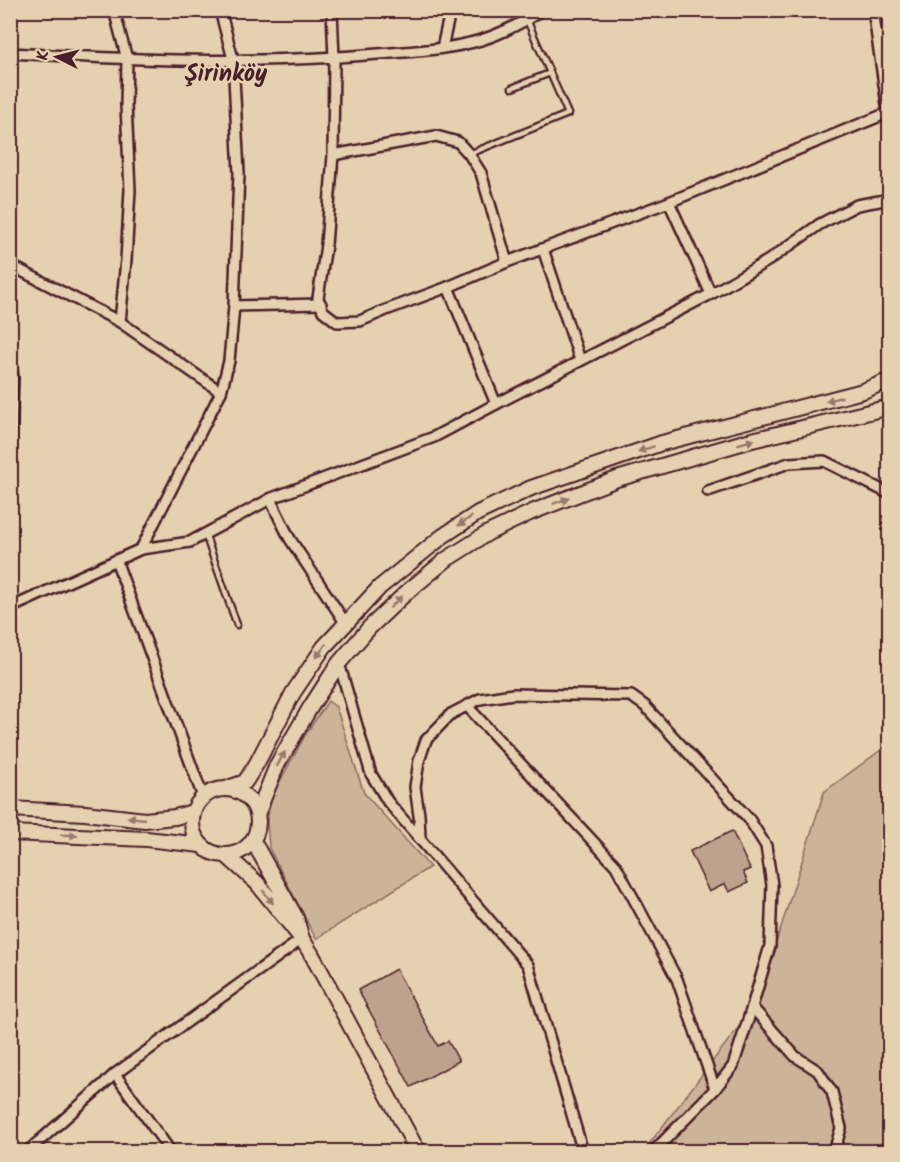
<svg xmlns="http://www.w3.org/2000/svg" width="900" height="1162" font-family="Kalam,sans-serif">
  <rect width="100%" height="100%" fill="#e5d1af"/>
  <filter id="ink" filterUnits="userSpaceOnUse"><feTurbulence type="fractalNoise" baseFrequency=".0167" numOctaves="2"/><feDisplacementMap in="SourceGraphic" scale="12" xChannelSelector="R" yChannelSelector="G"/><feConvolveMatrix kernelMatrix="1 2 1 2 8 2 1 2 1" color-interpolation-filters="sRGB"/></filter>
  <g filter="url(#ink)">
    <g fill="#ccb499" stroke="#8b6a62" stroke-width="1.5">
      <polygon points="328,701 336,707 364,793 430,867 316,939 269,848 267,821 272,796 306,734"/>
      <polygon points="889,744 889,1151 643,1152 757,1003 824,792"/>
    </g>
    <g fill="#bda28d" stroke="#4a1f2b" stroke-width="1.5">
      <polygon points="732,831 750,869 743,872 748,883 729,892 725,884 709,892 690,851"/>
      <polygon points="396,969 438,1046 448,1041 459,1061 411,1087 358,990"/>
    </g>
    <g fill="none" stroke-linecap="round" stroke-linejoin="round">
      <g stroke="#4a1f2b" stroke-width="9">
        <g id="lane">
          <polyline points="512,88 550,73"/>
          <polyline points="469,154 568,114 527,20"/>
          <polyline points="205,534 237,625"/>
        </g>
      </g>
      <g stroke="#4a1f2b" stroke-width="14">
        <g id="street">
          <polyline points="114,10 127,59 126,105 130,190 126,260 120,322"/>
          <polyline points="332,10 334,58 333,155 326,245 318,298 323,311 337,322 360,321 386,310 448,287 507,262 669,202 890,112"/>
          <polyline points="873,10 890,125"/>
          <polyline points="442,48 448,21 447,10"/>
          <path d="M10,53C133,60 256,65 378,54C412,51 448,50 481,40C504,33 522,23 542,10"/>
          <polyline points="333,155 436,136 458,142 469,154 481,173 507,262"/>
          <polyline points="669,202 711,294"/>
          <polyline points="543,249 580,360"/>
          <polyline points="10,265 120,322 221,392"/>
          <polyline points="448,287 496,404"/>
          <polyline points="234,306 321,304"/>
          <polyline points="10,356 13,378 10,451"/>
          <polyline points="708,491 789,463 824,461 890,494"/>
          <polyline points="270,499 290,539 346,624"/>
          <polyline points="141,549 221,392 229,361 234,306 239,173 233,59 220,10"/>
          <polyline points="116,560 203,797"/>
          <polyline points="10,608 141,549 190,542 272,498 434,437 496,404 711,294 769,260 820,224 857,205 890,199"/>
          <polyline points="339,663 371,774 388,802 528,965 583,1152"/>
          <polyline points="467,706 616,866 677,979 715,1089"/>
          <polyline points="420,838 419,815 415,787 419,761 426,740 451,714 480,699 513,694 631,696 645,706 749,819 766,846 772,885 770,946 749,1017 733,1066 715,1089 653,1152"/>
          <polyline points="752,1007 795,1056 818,1071 832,1092 841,1128 834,1152"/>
          <polyline points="115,1074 171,1152"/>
          <polyline points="415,1146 427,1152"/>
          <polyline points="27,1152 115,1074 302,939"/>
        </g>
      </g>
      <g stroke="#4a1f2b" stroke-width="18">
        <g id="secondary">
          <polyline points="228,788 245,782 257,763 293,693 324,647 380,587 443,536 478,513 531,488 662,443 863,391 890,380"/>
          <circle cx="225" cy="822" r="33"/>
          <polyline points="10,809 85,813 145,820 175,817 193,812"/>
          <polyline points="258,812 277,765 310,708 339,663 370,627 407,592 447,559 488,533 532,512 617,479 748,441 890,407"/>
          <polyline points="10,833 146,839 201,845"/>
          <polyline points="227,856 257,883 302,939 296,918 253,841"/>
          <polyline points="302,939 312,955 415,1146 415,1152"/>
        </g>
      </g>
      <use href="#lane" stroke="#e5d1af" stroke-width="4.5"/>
      <use href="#street" stroke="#e5d1af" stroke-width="9"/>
      <use href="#secondary" stroke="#e5d1af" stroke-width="14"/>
    </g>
    <defs><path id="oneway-solid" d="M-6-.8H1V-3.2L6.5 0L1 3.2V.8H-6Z" transform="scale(1.5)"/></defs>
    <g fill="#98786d">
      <use href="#oneway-solid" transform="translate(834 399) rotate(165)"/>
      <use href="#oneway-solid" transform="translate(746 442) rotate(-15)"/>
      <use href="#oneway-solid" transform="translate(646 449) rotate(162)"/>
      <use href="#oneway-solid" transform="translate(561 501) rotate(-21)"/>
      <use href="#oneway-solid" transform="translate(465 521) rotate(146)"/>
      <use href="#oneway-solid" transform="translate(396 602) rotate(-44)"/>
      <use href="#oneway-solid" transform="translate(321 651) rotate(126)"/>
      <use href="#oneway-solid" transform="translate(281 759) rotate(-61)"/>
      <use href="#oneway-solid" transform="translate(136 818) rotate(-174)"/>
      <use href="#oneway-solid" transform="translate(69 835) rotate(2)"/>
      <use href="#oneway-solid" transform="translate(268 897) rotate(52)"/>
    </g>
  </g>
  <g text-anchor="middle" stroke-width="5" stroke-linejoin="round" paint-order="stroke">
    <g font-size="24" font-weight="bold" fill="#4a1f2b" stroke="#e5d1af">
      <text x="226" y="81">Şirinköy</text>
    </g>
  </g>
  <rect width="900" height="1162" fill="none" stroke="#e5d1af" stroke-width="36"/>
  <rect x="18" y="18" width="864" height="1126" fill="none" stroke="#4a1f2b" stroke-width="2" filter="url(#ink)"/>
  <g transform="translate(57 57) rotate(276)" stroke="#e5d1af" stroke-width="4.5" paint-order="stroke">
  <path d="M0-4.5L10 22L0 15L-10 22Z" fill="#4a1f2b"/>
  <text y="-9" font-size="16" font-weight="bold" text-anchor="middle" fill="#4a1f2b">K</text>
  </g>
</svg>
